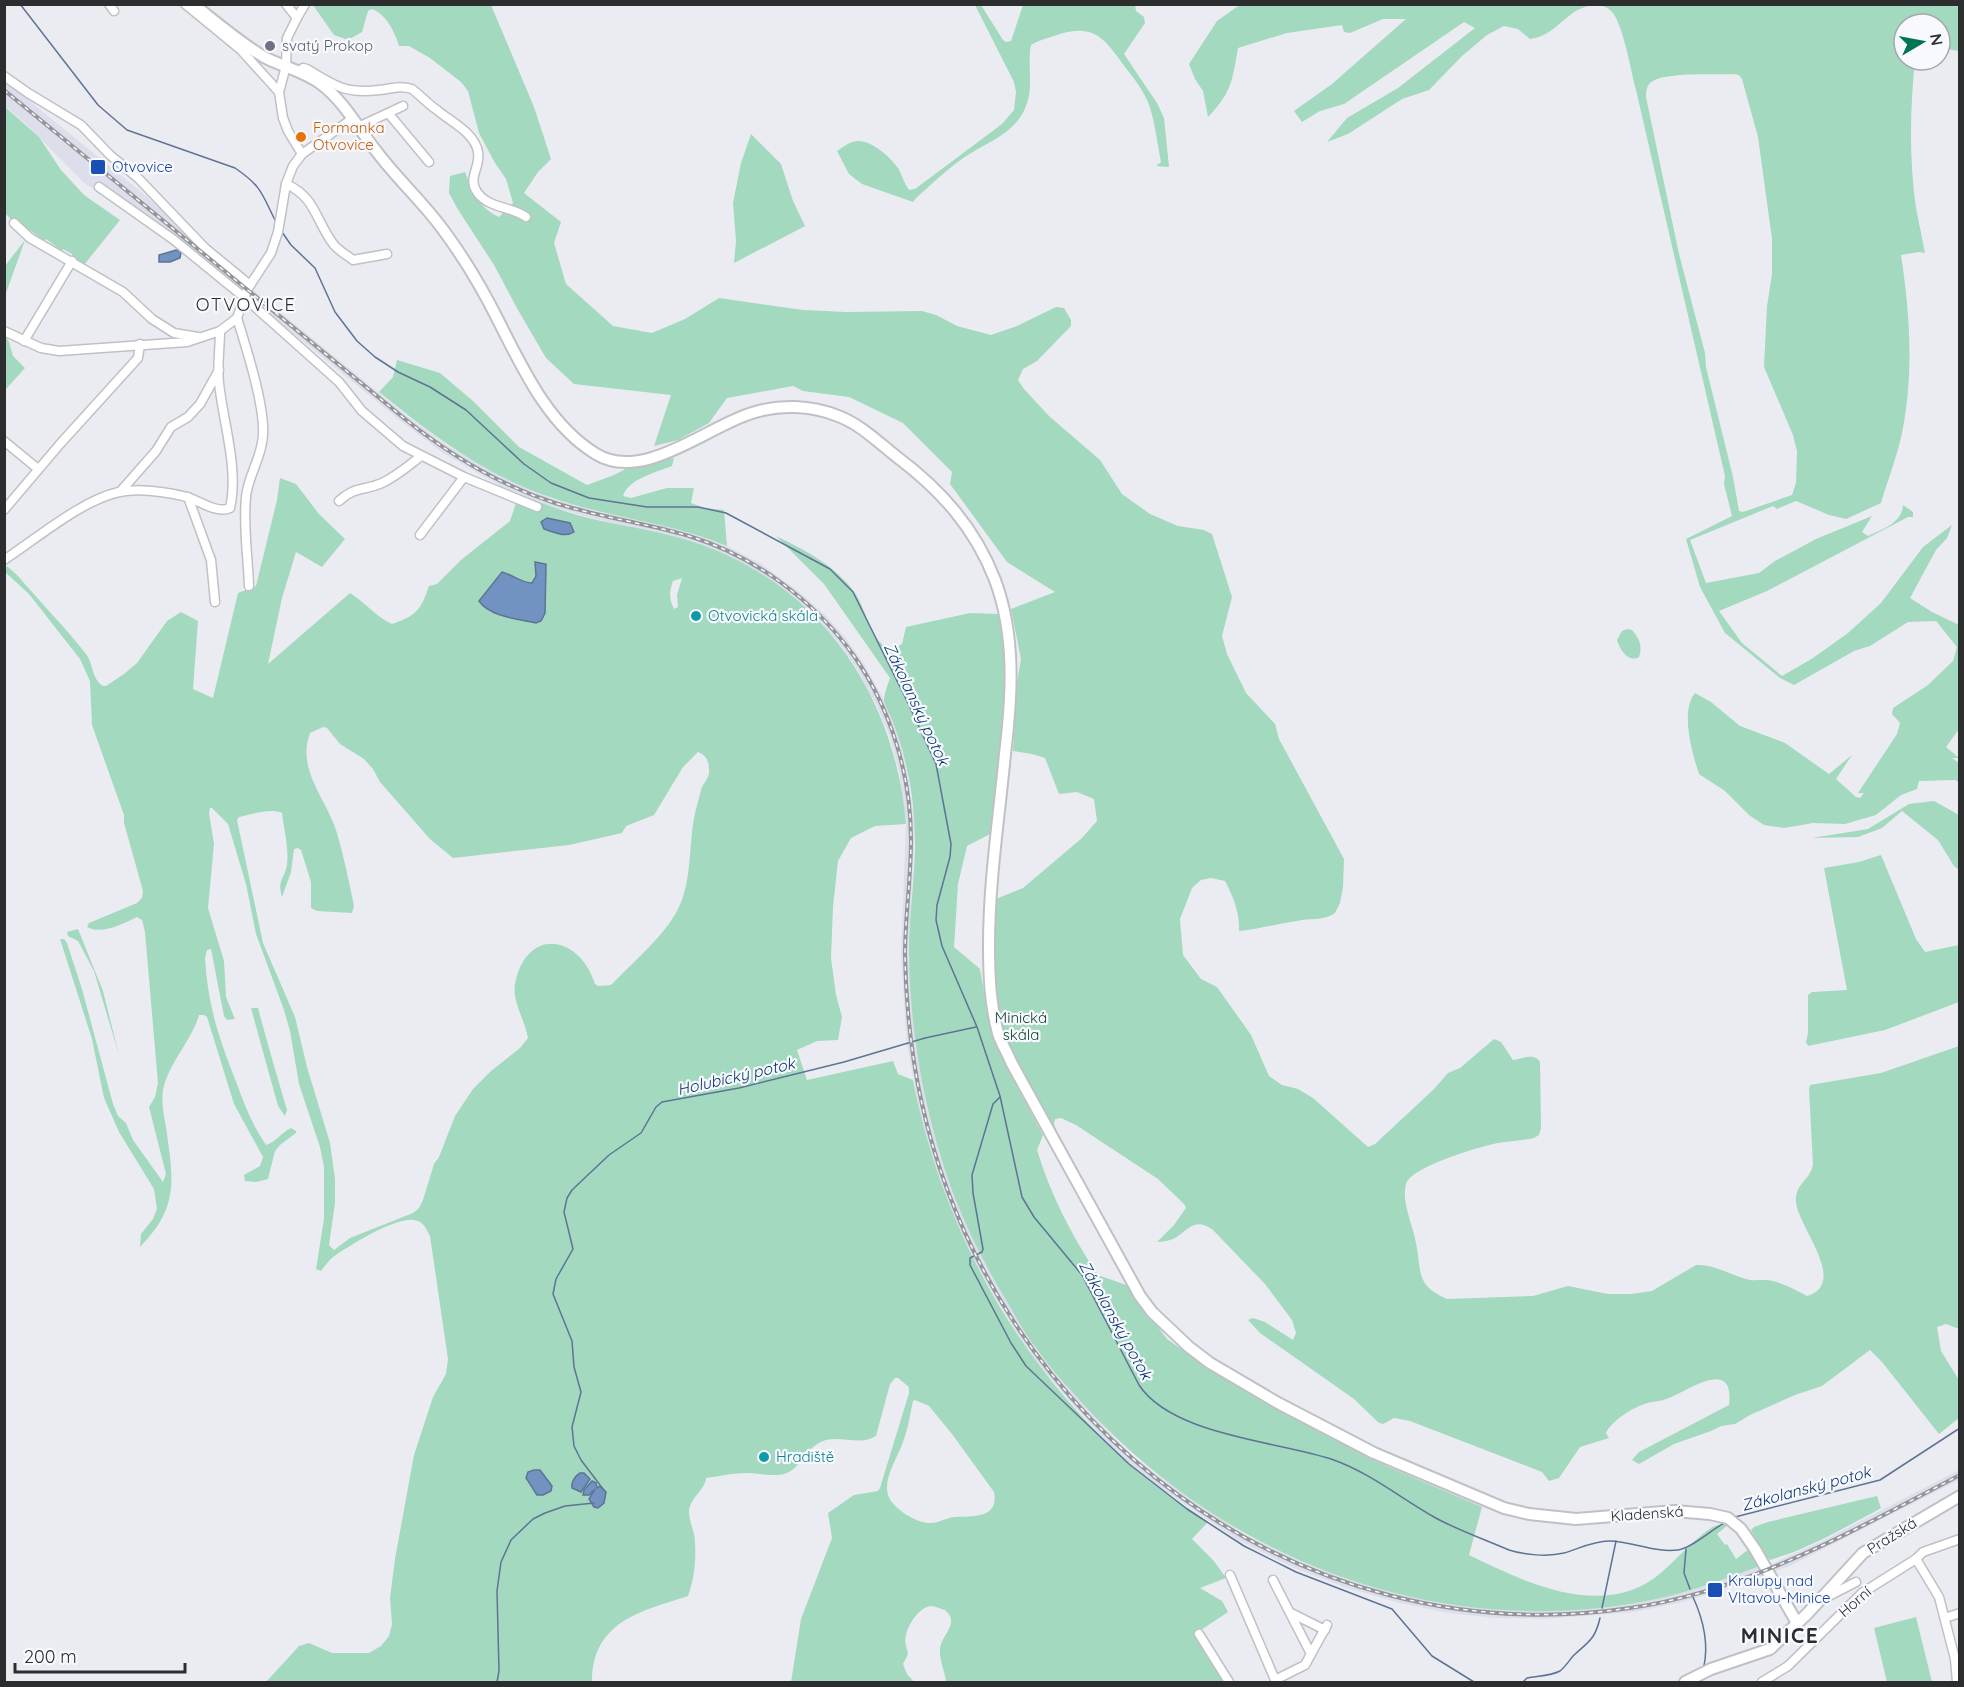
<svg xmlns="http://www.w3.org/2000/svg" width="1964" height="1687" font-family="Quicksand,sans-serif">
  <rect width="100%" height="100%" fill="#ebecf1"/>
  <polygon fill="#dcdfeb" points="4,80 146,196 247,285 407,416 448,446 505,478 551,498 601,512 676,528 727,546 763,565 798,591 824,614 845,637 864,664 884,700 898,735 907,770 915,823 909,955 916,1048 929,1116 943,1165 957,1204 982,1258 1038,1352 1106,1429 1133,1456 1160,1477 1242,1533 1296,1559 1350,1580 1402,1595 1450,1604 1496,1609 1544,1611 1609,1607 1653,1600 1702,1586 1760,1566 1765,1567 1824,1540 1959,1470 1959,1480 1792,1565 1738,1585 1683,1602 1634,1612 1545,1619 1496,1618 1448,1613 1400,1603 1347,1588 1292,1567 1238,1540 1155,1484 1128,1462 1100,1435 1031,1357 974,1262 949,1207 930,1151 921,1118 907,1045 901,955 906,824 899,771 890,737 876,704 857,669 838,642 819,620 793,597 758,572 724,554 674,537 599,520 549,506 501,486 443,453 402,422 243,292 83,182 26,124 5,106"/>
  <g fill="#a3d9be" fill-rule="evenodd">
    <path d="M1241,4L1959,5V51L1940,48V24H1904V60H1915C1910,109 1909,159 1916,208C1919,223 1922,238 1925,253L1919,252L1901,255C1910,314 1914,374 1902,433C1897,457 1888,479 1881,503L1846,519L1829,515L1796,501L1777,509L1773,506L1690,540L1706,583L1759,573L1775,561L1816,539L1872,516L1862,532L1868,536C1883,529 1902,523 1903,505L1913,512V517H1908L1767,591L1719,611L1742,643L1782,676L1813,658L1848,633L1881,603L1923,547L1952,525L1947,538L1936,550L1910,598L1932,612L1959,625V729L1946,747L1959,758H1952L1959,763V782L1955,780L1919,781L1917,789L1901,795L1876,815L1845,824L1813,823L1784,828L1764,825L1749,815L1725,791L1699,774C1692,753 1680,711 1695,693L1711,702L1740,726L1785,743L1829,774L1852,755L1836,779L1856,797L1860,798L1864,793H1858L1897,734L1900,723L1892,714L1893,708L1928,685L1953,661L1957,647L1936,621L1908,622L1870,646L1854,651L1794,685L1780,678L1725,633L1700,587L1686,539L1732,516L1724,484L1725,476L1636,90C1631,72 1623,22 1611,11C1600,0 1579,7 1569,16C1556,26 1547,37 1530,39L1518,29L1504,26L1487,35L1462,56L1429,90L1402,99L1348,134L1327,142L1347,118L1398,88L1475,28L1464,22L1344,104L1320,111L1302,122L1294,111L1332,84L1406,19H1383L1350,33L1344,32L1342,25L1287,33L1238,48C1232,81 1232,92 1208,117L1203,91L1195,79L1189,64L1217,21ZM1734,74L1739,75L1742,79L1758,137L1772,239V274L1767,306L1764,367L1793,435L1797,451L1796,483L1792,495L1743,512L1739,511L1733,477L1706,367L1705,353L1679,254L1646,97C1646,90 1647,84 1653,81C1667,72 1716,75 1734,74Z"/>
    <path d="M313,5H491L534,107L551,159L538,172L524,193L561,222L554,243L566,284L613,326L652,333L685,319L719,298L803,310L846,312L922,311L936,315L957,326L991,335L1017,326L1056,307L1064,308L1071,320V326L1037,361L1023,369L1018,380L1024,389L1049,416L1100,460L1122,494L1150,514L1178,526L1204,530L1212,534L1232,597L1222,636L1227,654L1246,693L1275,724L1279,739L1344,859L1343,887L1340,903L1335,913C1324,921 1309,918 1297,921C1277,924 1258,929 1239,931C1240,913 1233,896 1225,881L1211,878L1201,880L1192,888L1180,919L1183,955L1201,979L1217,987L1251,1035L1269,1076L1282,1085L1298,1089L1313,1098L1368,1147L1375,1144L1434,1089L1448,1073L1460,1068L1494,1039L1501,1042L1513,1060C1522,1059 1534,1052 1540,1062L1541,1128L1539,1135L1534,1138C1521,1141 1507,1141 1493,1144C1476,1148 1411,1167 1406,1184C1401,1202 1413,1225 1416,1243C1422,1272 1415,1285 1447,1299L1533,1296L1568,1286L1608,1294H1631L1652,1291L1696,1265C1716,1264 1731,1276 1750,1280C1757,1281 1765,1279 1773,1281C1785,1284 1796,1290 1807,1296C1849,1283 1798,1227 1796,1202C1795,1183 1809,1182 1813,1165L1809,1089L1810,1085L1881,1073L1959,1046V1329L1946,1324L1937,1327L1941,1351L1959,1380V1418L1939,1434L1882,1362L1870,1350L1822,1386L1795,1395L1750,1415L1735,1424L1721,1426L1711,1431L1674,1444L1639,1464L1632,1460L1639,1452L1729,1405C1735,1356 1688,1391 1669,1398C1660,1402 1651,1401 1642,1405C1630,1409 1611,1422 1606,1433L1609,1438L1580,1447L1559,1478L1549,1481L1542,1472L1410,1421L1394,1418L1383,1424L1379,1423L1354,1399L1260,1333L1248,1320L1253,1318L1265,1322L1293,1340L1296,1333L1292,1320L1265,1284L1213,1230C1193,1216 1189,1231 1173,1239C1168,1241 1162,1242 1157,1242L1174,1225L1186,1208L1184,1204L1158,1179L1076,1125L1061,1118L1055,1119L1054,1124L1058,1135C1040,1104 1013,1066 1002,1033C989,990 995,943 996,899L1023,888L1082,838L1097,821L1094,799L1077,792L1059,794L1045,758L1032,754L1013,751L1017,683L1021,659L1011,609L1055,592L1007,562L950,484L952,472L903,423L849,397L803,391L793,386L727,398L709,423L678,440L654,446L671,395L574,384L546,358L518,310L494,265L457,208L449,193L450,176L465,172C473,192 479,208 499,217L513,203L506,179L495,163L479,133L468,91L461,82L430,58L409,46H399C395,32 386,14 372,9L368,11L362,32L348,40L334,35Z"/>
    <path d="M975,5H981L1003,40L1006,42L1011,41L1023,5H1135L1136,11L1144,17L1145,23L1124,54L1157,103L1164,118L1169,167L1156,166L1161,162C1157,142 1155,121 1148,102C1143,90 1133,77 1125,67C1104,38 1094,23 1057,35C1048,38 1039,40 1031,45C1027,65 1034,87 1026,106C1015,135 985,142 962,159C946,170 931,185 916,198L913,202L862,184L849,174L837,151C843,147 851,141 858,141C873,141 890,157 898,168C902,175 904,183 909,190L915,189L1002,124L1014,110L1016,92L1014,82Z"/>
    <polygon points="4,106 39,137 61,170 84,195 120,220 84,265 72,256 72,254 63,249 62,251 46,239 44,241 31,231 29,234 19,228 5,213"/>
    <polygon points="751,134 781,164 793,201 805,226 734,263 736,241 733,203 741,163"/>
    <polygon points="25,240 5,296 5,266"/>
    <polygon points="4,334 9,342 13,356 25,368 5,390"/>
    <path d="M397,360L440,373L473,401L519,447L587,485L614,475L631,466L674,458L672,466C657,472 628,479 623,496L631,498L667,488H694L691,503L704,508L724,510L727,546C670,522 609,518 550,497C485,475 432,435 379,392L393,377Z"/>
    <path d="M280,478L296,484L319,514L345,539L322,567L296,552L282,598L268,664L350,593C365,602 376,617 392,624C416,616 421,610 429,586L437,584L461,560L510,521L519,494C545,505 573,515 601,521C631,527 661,532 690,541C818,581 895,693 906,824L875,826L851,838L838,861L833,907L831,958L836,995L842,1017L838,1040L817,1041L797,1050L807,1080L893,1061L898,1074L913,1080C942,1228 1015,1360 1128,1462C1152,1484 1181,1503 1208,1522L1192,1539L1214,1561L1226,1578L1200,1588L1222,1601L1228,1612L1195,1634L1224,1682H946C945,1672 939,1659 940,1649C941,1634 961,1624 945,1610C941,1609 935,1606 931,1606C919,1607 908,1625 906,1635C904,1642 907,1648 908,1654L903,1664L907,1674L914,1682H791L801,1619L832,1538L828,1513L854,1495L878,1491L880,1488L909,1393V1387L898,1378H895L890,1384L876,1436C859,1446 843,1436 826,1440C806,1445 801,1470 784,1474C774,1477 759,1473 747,1473C734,1473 720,1476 706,1478C705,1490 690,1498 689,1511C689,1519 692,1527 694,1534C697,1553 695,1578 688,1596C642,1611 592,1621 592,1682H266L299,1646L309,1643L332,1653H369L381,1646L389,1636L392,1624L390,1598L395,1559L414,1455L433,1397L446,1374L448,1359L430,1236C426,1228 423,1221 414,1220C397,1216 348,1246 333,1257C328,1261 325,1266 321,1271L316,1269L324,1219V1167L320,1147L299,1084L290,1031L284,1010L256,934L246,884L228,824L212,808H210L209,813L214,844L208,908L224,961L226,997L235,1019L227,1020L224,1016L211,949L207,950L205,958C208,1005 218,1036 235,1079C243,1101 252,1125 266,1145C276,1142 282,1132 291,1128L296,1131V1133L280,1145L275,1151L268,1179L256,1182L245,1181L244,1175L260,1166L263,1157L234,1104L207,1017L204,1015H199C191,1042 169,1062 163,1090C161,1101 164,1116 166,1127C173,1179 180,1206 140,1247L141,1234L153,1219L157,1209L154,1189L119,1132L104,1098L92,1039L60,939H64L67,943L82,989L113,1104L118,1116L126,1123L133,1140L163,1182L166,1174L149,1107L155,1097L158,1083L145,932L142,920L137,917C123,924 102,935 87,927L89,923L137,903L142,898L143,891L124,823V815L92,725L90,681L80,659L29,594L5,572L7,566L18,576C40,602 65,627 86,654C94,665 91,678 103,686H106L124,674L137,663L167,621L181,612L198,621L193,689L213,698L238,593L256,586L277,500ZM682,578L677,595L678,607L674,609C669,599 669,592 673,581ZM323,727L327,728L340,744L364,759L373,769L380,782L430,839L453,858L569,845L622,833L626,826L654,815L683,767L698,752C706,755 709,761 709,770C710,778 703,783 701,790C699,798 697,805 695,813C688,845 693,883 676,913C660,940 633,962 611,985L598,986L595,984C579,934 526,927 515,984C512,1002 525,1020 528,1038L520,1048L491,1071L473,1089L455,1116L439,1157L434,1164L423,1200L419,1208L413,1213L350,1238L334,1250L329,1245L335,1203V1179L330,1143L307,1067L295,1017L263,943L237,820L239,817C252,814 270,808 282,813C284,830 289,848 287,865C284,880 277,880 282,897L291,872L294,849L298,848L301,850L311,882V908L317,911L352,913L354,906C349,882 344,857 337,833C327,799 296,770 310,733ZM915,1400L929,1406L952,1434L994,1492C999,1519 973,1516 956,1517C946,1517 938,1524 929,1523C916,1523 892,1508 888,1495C883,1478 898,1457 903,1442C908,1429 910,1415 913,1401Z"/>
    <path d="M776,536C805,550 836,566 855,593C868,612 868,641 892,650L902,644L906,627L970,613L998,614C1016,683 1000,762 994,832L967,846L958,884L954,947L980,969L990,1027L1010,1073L1043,1135L1037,1150C1051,1196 1072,1236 1098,1275L1126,1285L1167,1339L1218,1375L1377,1462L1482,1507L1469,1555C1526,1583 1607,1622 1663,1571C1676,1560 1701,1532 1715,1526C1719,1525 1725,1524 1729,1524L1717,1534L1725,1545L1727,1544L1736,1559L1749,1549L1760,1566C1720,1581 1678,1596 1636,1603C1424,1639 1215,1554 1075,1395C1061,1380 1048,1365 1036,1348C1022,1330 1012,1309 1000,1290C974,1245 953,1200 939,1151C920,1087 910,1021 909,955C909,919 914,884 915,848C915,820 913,793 906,765C903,750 898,736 893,722C891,716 885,707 884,700C884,694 888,684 890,678L824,584Z"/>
    <path d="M1627,629L1632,630C1639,638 1643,646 1639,657C1628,663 1620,650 1617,640L1622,631Z"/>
    <polygon points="1934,801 1959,815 1959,870 1954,866 1938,840 1902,811 1882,828 1858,837 1812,838 1868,829 1909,804"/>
    <polygon points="1881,855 1916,939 1925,952 1959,945 1959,1002 1885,1030 1808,1046 1806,1042 1808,1033 1808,995 1812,992 1847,990 1824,868 1859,862"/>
    <polygon points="78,929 103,991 119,1055 94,971 78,941 68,936 67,932"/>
    <path d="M251,1008H258C267,1042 277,1076 287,1110L285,1116L278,1106Z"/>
    <polygon points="1877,1496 1881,1508 1876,1511 1825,1538 1794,1552 1770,1560 1762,1551 1751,1530 1754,1527 1768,1522"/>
    <polygon points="1916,1617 1932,1682 1887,1682 1874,1628"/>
  </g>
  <g fill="#7293c1" stroke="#5d7495" stroke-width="1.5">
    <polygon points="176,250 181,252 180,258 170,262 159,262 159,255"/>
    <path d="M547,518L570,523L574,532C565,538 554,532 544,529L541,522Z"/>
    <path d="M535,562L546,564L545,613L541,621L536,623C519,619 490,617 479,601L502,572C513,575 522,583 532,583L536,576Z"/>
    <polygon points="534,1470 540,1470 552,1486 551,1491 543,1495 537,1495 526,1478 528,1472"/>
    <path d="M580,1473H584L590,1479L581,1492L572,1488C571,1482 575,1476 580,1473Z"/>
    <polygon points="592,1481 596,1483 597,1488 600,1486 606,1492 604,1503 598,1508 594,1507 589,1499 595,1489 589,1495 583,1495 584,1490"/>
  </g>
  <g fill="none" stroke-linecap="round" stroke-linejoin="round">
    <g stroke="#5d7495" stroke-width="1.5">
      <path d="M20,4L98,105L127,130L235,168C263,187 262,195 276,222"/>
      <path d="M282,232L291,245L315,268L335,312L357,341L375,357L398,372L430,387L466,410L524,464L551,483L589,498L647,507H698L726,513L830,569L853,592L908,703L936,764L951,844L950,857L937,905L936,920L942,946L977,1027L1000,1096L1022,1197L1034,1217L1082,1275L1139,1385C1172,1435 1276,1441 1331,1459C1369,1472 1399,1497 1434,1517C1457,1530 1484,1539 1509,1550C1524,1555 1548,1557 1564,1553C1578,1549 1593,1541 1609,1541C1632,1541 1654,1553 1678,1550C1692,1548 1712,1529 1726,1522"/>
      <polyline points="1000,1097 993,1104 972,1175 973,1193 983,1249 982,1252 970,1258 970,1265 1011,1343 1026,1366 1129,1464 1187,1509 1244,1546 1296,1572 1392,1609 1432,1656 1474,1682"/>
      <polyline points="603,1489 581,1460 574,1446 572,1427 581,1392 574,1367 572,1341 553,1294 556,1279 573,1249 564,1212 567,1198 572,1190 609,1155 641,1133 656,1107 662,1102 739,1088 844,1062 925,1038 976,1027"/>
      <polyline points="1735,1517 1880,1480 1960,1428"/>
      <polyline points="1686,1549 1684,1573 1690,1589"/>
      <path d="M1693,1597C1703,1619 1709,1642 1704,1666"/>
      <polyline points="1602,1608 1616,1541"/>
      <polyline points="497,1682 499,1671 497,1591 501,1562 511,1540 533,1519 545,1513 565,1506 594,1503"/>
      <path d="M1523,1682L1527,1678C1537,1676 1551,1676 1560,1671C1565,1667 1569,1661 1573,1656C1588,1642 1595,1640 1600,1618"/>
    </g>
    <g stroke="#c0c1c6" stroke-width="11">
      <g id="minor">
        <polyline points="109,4 114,11"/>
        <polyline points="185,4 241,50 279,92 283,118 288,131 302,154"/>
        <polyline points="297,18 305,4"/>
        <path d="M300,72L303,68L307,69C335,86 345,94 379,90C392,89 399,85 412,89C421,96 428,104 437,110C451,122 475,133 478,152C481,167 467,178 477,192C489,209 511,206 526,217"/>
        <polyline points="4,76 28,93 81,125 110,155 138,178 205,248 250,285"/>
        <polyline points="279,92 286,66 287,38 297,18 286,4"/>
        <polyline points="389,114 429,162"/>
        <polyline points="358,127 403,106"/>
        <path d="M286,184C316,197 316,222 334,245C339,251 347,255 353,260L387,254"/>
        <polyline points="99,187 174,240 245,298 339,382 362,411 403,446 464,477 537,507"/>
        <polyline points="14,223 30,238 123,292 152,319 174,333 198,337"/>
        <path d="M237,318C246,347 265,406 263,435C262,458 248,475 246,497C243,527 248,556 249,586"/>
        <polyline points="4,331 41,348 59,351 187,342 220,331 237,318 247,290 271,253 278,232 286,184 293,166 302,154 352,119"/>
        <polyline points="24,341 72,261"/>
        <polyline points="4,441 38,469"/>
        <polyline points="120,492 156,451 171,427 188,417 200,404 219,370"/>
        <polyline points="188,497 211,560 215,602"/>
        <path d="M339,501C355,486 364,491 382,483C397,476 408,466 421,456"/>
        <polyline points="4,510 60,444 138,358 140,344"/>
        <polyline points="420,535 464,477"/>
        <path d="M4,560C36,539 82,500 119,492C140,488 166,492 187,497C200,501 217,514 230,508C239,469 223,422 219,383C217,366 220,348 220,331"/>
        <polyline points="1916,1559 1939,1597 1955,1659 1957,1682"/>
        <polyline points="1230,1575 1276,1682"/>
        <polyline points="1273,1580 1311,1654 1305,1665 1275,1680"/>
        <polyline points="1823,1599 1856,1582"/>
        <polyline points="1291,1613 1325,1630"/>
        <polyline points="1945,1618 1960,1613"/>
        <polyline points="1199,1634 1229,1682"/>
        <polyline points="1311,1654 1327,1625"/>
        <polyline points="1762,1682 1788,1666 1862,1593 1916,1559 1923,1552 1960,1539"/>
      </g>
    </g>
    <g stroke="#c0c1c6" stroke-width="14">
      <g id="major">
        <path d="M193,4C216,22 239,42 264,57C283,67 304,71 321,84C345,102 359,130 377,152C398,180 424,203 444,231C464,258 483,290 498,320C522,367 548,425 596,454C643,483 708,426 752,413C780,404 811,405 838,416C860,424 879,443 897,457C941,490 975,528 995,580C1016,636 1012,696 1005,754C999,818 989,881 989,945C989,975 990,1004 998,1033C1001,1043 1007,1052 1011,1062L1140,1296L1152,1312L1189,1347L1210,1363L1278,1403L1374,1453L1504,1508L1529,1514L1576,1519L1675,1511L1710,1514L1728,1518L1741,1529L1755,1549L1797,1623"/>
        <polyline points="1685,1682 1711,1669 1770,1649 1807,1614 1863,1553 1960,1496"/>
      </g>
    </g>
    <use href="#minor" stroke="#fff" stroke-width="8"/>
    <use href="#major" stroke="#fff" stroke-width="10"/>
    <g stroke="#949599" stroke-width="4">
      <path id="rail" d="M4,90L405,419C450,455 499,485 555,503C599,517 645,523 689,536C754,556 814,600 854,656C891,709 911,775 911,840C911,879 905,917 905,955C906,1005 911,1055 922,1104C994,1426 1298,1657 1630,1608C1749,1591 1854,1530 1960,1475"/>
    </g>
    <use href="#rail" stroke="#f8f9fe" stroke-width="1.5" stroke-dasharray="4.5" stroke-linecap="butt"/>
  </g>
  <circle fill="#6b7280" stroke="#f8f9fe" stroke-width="2" cx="270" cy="46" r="6"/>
  <circle fill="#e8710a" stroke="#f8f9fe" stroke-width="2" cx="301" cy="137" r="6"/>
  <g fill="#1a4fb4" stroke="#f8f9fe" stroke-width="2">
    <rect x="90" y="159" width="16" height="16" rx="3"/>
    <rect x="1707" y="1582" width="16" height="16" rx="3"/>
  </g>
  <g fill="#0f9aa8" stroke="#f8f9fe" stroke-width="2">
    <circle cx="696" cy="616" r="6"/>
    <circle cx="764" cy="1457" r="6"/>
  </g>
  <g text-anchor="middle" stroke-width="4.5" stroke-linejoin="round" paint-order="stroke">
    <g font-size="15" fill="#5b616d" stroke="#f8f9fe" text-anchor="start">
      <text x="282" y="51">svatý Prokop</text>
    </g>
    <g font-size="15" fill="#c56008" stroke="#f8f9fe" text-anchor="start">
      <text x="313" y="133">Formanka<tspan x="313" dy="17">Otvovice</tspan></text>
    </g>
    <g font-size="15" fill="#164399" stroke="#f8f9fe" text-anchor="start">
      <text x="112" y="172">Otvovice</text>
      <text x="1728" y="1586">Kralupy nad<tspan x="1728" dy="17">Vltavou-Minice</tspan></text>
    </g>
    <g font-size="15" fill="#0d838f" stroke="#f8f9fe" text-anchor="start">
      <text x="708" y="621">Otvovická skála</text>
      <text x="776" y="1462">Hradiště</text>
    </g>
    <g font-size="15" fill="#0d422e" stroke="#f8f9fe">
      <text x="1021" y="1023">Minická<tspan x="1021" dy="17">skála</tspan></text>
    </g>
    <g font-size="15" fill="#2c2d2f" stroke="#f8f9fe">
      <text transform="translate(1647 1514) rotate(-4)" y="5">Kladenská</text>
      <text transform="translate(1892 1536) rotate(-32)" y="5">Pražská</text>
      <text transform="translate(1855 1602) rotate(-41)" y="5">Horní</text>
    </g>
    <g font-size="16" font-style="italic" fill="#0b3871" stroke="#f8f9fe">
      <text transform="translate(917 704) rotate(65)" y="6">Zákolanský potok</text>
      <text transform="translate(736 1076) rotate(-13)" y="6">Holubický potok</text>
      <text transform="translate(1116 1320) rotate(61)" y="6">Zákolanský potok</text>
      <text transform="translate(1806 1488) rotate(-15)" y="6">Zákolanský potok</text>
    </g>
    <g font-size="18" letter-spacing="1.5" fill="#2c2d2f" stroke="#f8f9fe">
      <text x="246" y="311">OTVOVICE</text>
    </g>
    <g font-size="21" font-weight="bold" letter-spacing="1.5" fill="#2c2d2f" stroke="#f8f9fe">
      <text x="1780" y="1643">MINICE</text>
    </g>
  </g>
  <rect width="1964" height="1687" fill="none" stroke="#2c2d2f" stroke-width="12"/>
  <g transform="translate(1922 42) rotate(80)"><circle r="28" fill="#f8f9fe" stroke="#a6a7ab" stroke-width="1.5"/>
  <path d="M0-4.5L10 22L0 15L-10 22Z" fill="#007551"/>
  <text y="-9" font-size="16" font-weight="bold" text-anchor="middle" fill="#2c2d2f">N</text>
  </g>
  <path d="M15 1663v9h170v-9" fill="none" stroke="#2c2d2f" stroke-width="3"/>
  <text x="24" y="1663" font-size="18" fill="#2c2d2f" stroke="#f8f9fe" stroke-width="4.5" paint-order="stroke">200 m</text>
</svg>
